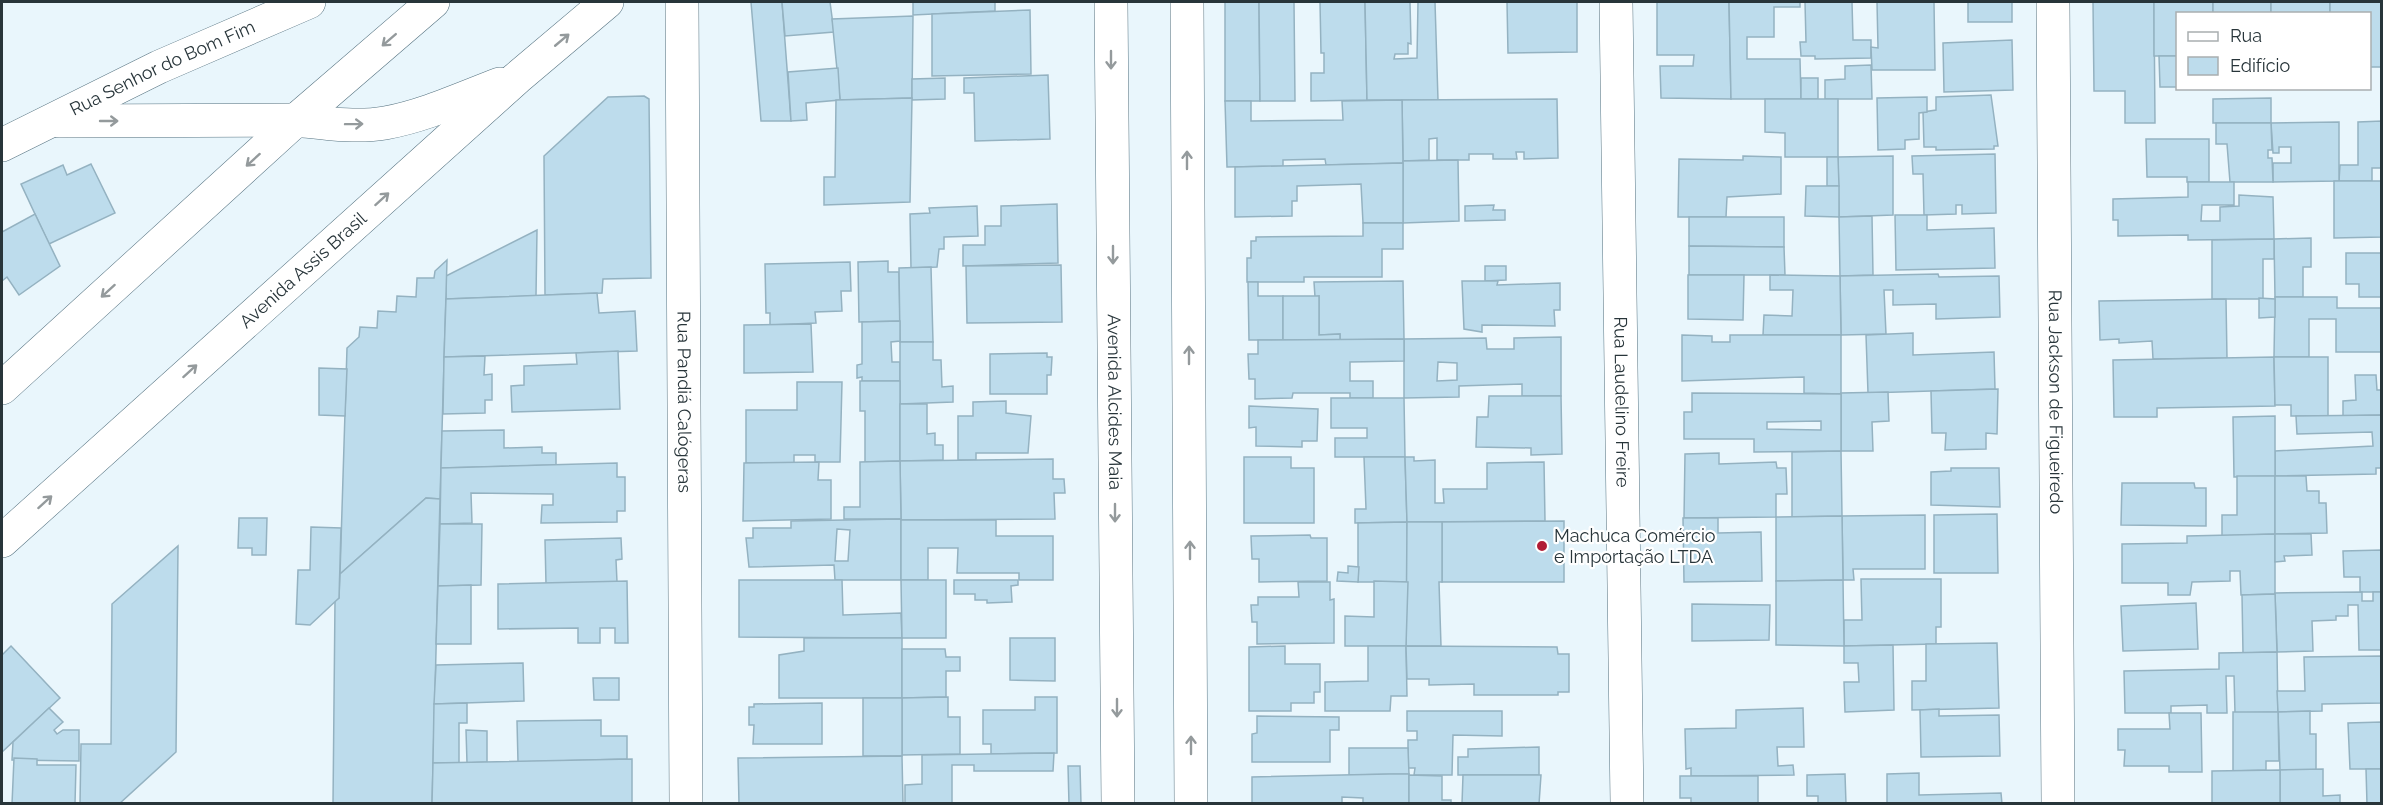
<svg xmlns="http://www.w3.org/2000/svg" width="2383" height="805" font-family="Raleway,sans-serif">
  <rect width="100%" height="100%" fill="#e9f6fc"/>
  <g fill="#bddcec" stroke="#94b2c1" stroke-width="1.5" fill-rule="evenodd">
    <polygon points="751,2 782,2 791,121 761,121"/>
    <polygon points="782,2 830,2 834,32 785,36"/>
    <polygon points="913,2 995,2 995,11 913,15"/>
    <polygon points="1225,2 1259,2 1260,101 1225,101"/>
    <polygon points="1259,2 1294,2 1295,101 1260,101"/>
    <polygon points="1320,2 1365,2 1367,100 1311,101 1311,73 1324,73 1324,53 1321,53"/>
    <polygon points="1365,2 1410,2 1411,44 1408,43 1408,54 1395,54 1394,59 1417,58 1418,2 1435,2 1438,100 1367,100"/>
    <polygon points="1507,2 1577,2 1577,52 1508,53"/>
    <polygon points="1657,2 1729,2 1731,99 1661,98 1660,66 1693,66 1694,55 1657,55"/>
    <polygon points="1729,2 1800,2 1800,7 1774,7 1774,37 1747,37 1747,59 1800,59 1801,99 1731,99"/>
    <polygon points="1805,2 1852,2 1853,40 1871,40 1871,58 1815,59 1815,56 1801,56 1800,42 1806,42"/>
    <polygon points="1877,2 1934,2 1935,70 1872,70 1871,47 1878,48"/>
    <rect x="1968" y="2" width="44" height="20"/>
    <polygon points="2093,2 2154,2 2155,123 2125,123 2125,91 2094,91"/>
    <polygon points="2154,2 2213,2 2213,14 2178,14 2178,56 2154,56"/>
    <rect x="2213" y="2" width="58" height="12"/>
    <rect x="2271" y="2" width="59" height="12"/>
    <polygon points="2330,2 2382,2 2382,67 2370,67 2370,14 2330,13"/>
    <polygon points="1030,10 1031,74 932,76 932,14"/>
    <polygon points="913,16 912,98 840,100 832,19"/>
    <polygon points="2012,40 2013,90 1944,92 1943,43"/>
    <polygon points="2159,56 2178,56 2178,87 2160,87"/>
    <polygon points="1871,65 1872,99 1825,99 1825,80 1845,79 1845,66"/>
    <polygon points="838,68 840,100 806,103 807,120 791,121 788,72"/>
    <polygon points="1048,75 1050,139 975,141 974,93 964,93 964,78"/>
    <polygon points="945,78 945,99 912,100 912,79"/>
    <rect x="1801" y="78" width="17" height="21"/>
    <polygon points="1991,95 1998,146 1994,146 1994,149 1936,150 1936,147 1924,147 1923,112 1936,110 1936,97"/>
    <polygon points="644,96 649,99 651,278 603,279 602,293 545,295 544,156 608,97"/>
    <polygon points="1927,97 1927,112 1919,113 1919,139 1905,140 1905,149 1878,150 1877,98"/>
    <polygon points="912,98 910,202 824,205 824,177 835,177 836,100"/>
    <polygon points="2271,98 2271,123 2213,123 2213,99"/>
    <polygon points="1557,99 1558,158 1524,159 1524,152 1516,152 1517,159 1493,159 1493,154 1469,154 1469,160 1437,160 1437,138 1429,139 1429,160 1403,161 1402,100"/>
    <polygon points="1765,99 1838,99 1838,157 1785,157 1785,133 1765,132"/>
    <polygon points="1402,100 1403,163 1326,165 1325,159 1283,160 1283,166 1227,167 1225,101 1251,101 1251,121 1343,120 1342,101"/>
    <polygon points="2382,121 2382,168 2372,168 2372,181 2339,181 2340,165 2358,165 2358,122"/>
    <polygon points="2339,122 2339,181 2273,182 2273,163 2291,163 2291,147 2279,147 2279,153 2273,153 2271,123"/>
    <polygon points="2216,123 2271,123 2272,150 2268,150 2268,158 2272,158 2273,182 2230,182 2227,144 2216,144"/>
    <polygon points="2146,139 2209,139 2209,182 2187,182 2187,177 2147,177"/>
    <polygon points="1995,154 1996,213 1962,214 1962,205 1956,205 1956,214 1924,215 1923,174 1913,174 1912,156"/>
    <polygon points="1743,156 1781,157 1781,194 1727,197 1726,217 1678,217 1679,159 1743,160"/>
    <polygon points="1893,156 1893,215 1839,217 1838,157"/>
    <polygon points="1827,157 1838,157 1839,186 1827,186"/>
    <polygon points="1458,160 1459,221 1403,223 1403,161"/>
    <polygon points="1403,163 1403,223 1363,223 1361,184 1297,186 1297,201 1292,201 1292,216 1235,217 1235,167"/>
    <polygon points="91,164 115,213 49,244 21,184 63,165 67,175"/>
    <polygon points="2334,181 2382,181 2382,237 2334,238"/>
    <polygon points="2188,182 2234,182 2234,205 2202,205 2201,221 2220,221 2220,207 2239,206 2239,195 2273,197 2274,239 2188,240 2188,235 2118,236 2118,220 2113,220 2113,199 2188,197"/>
    <polygon points="1806,186 1839,186 1839,217 1805,216"/>
    <polygon points="1057,204 1058,263 963,266 963,245 985,245 985,226 1001,226 1001,206"/>
    <polygon points="1494,205 1493,210 1505,210 1505,220 1465,221 1465,206"/>
    <polygon points="977,206 978,236 944,237 944,249 939,249 937,267 911,268 910,214 930,213 929,208"/>
    <polygon points="35,214 60,266 19,295 7,277 2,281 2,232"/>
    <polygon points="1895,215 1927,215 1927,230 1994,228 1995,268 1896,270"/>
    <polygon points="1872,216 1873,275 1840,276 1839,217"/>
    <polygon points="1689,217 1784,217 1784,247 1689,246"/>
    <polygon points="1363,223 1403,223 1403,249 1382,249 1382,277 1304,277 1304,282 1247,282 1247,258 1251,258 1251,241 1256,241 1256,237 1363,236"/>
    <polygon points="537,230 536,296 446,299 446,276"/>
    <polygon points="2311,238 2311,267 2303,267 2303,297 2275,297 2274,239"/>
    <polygon points="2274,239 2274,259 2263,259 2263,299 2212,299 2212,240"/>
    <polygon points="1689,246 1784,247 1785,275 1689,275"/>
    <polygon points="2346,253 2382,253 2382,297 2359,297 2359,284 2346,284"/>
    <polygon points="447,260 440,499 426,498 340,574 347,348 359,337 360,327 377,328 378,311 396,312 397,296 416,297 417,278 434,278 435,271"/>
    <polygon points="888,261 888,272 899,272 900,321 859,322 858,262"/>
    <polygon points="850,262 851,291 841,291 842,311 815,312 816,323 770,325 770,313 766,313 765,264"/>
    <polygon points="1061,265 1062,322 967,323 966,266"/>
    <polygon points="1485,266 1506,266 1506,280 1485,281"/>
    <polygon points="931,267 933,342 900,342 899,268"/>
    <polygon points="1938,274 1939,277 1999,276 2000,317 1936,319 1936,304 1893,305 1893,290 1884,290 1886,334 1841,335 1840,276"/>
    <polygon points="1688,275 1744,275 1743,320 1688,319"/>
    <polygon points="1770,275 1840,276 1841,335 1763,335 1764,315 1792,316 1793,290 1770,290"/>
    <polygon points="1403,281 1404,339 1340,340 1340,334 1319,335 1319,296 1315,297 1314,282"/>
    <polygon points="1462,281 1498,281 1497,285 1560,283 1560,310 1554,310 1555,326 1482,325 1482,332 1464,329"/>
    <polygon points="1248,282 1258,282 1258,296 1283,296 1283,340 1249,340"/>
    <polygon points="597,293 599,313 635,311 637,351 444,357 446,299"/>
    <polygon points="1283,296 1319,296 1319,335 1340,334 1340,340 1283,340"/>
    <polygon points="2275,297 2337,297 2337,308 2382,308 2382,352 2336,352 2336,319 2309,319 2309,357 2274,357"/>
    <polygon points="2259,298 2275,299 2275,317 2259,318"/>
    <polygon points="2226,299 2227,358 2153,359 2152,341 2119,343 2119,339 2100,340 2099,301"/>
    <polygon points="900,321 900,341 891,342 892,362 900,362 900,381 862,381 862,377 857,378 857,365 862,364 862,322"/>
    <polygon points="811,324 813,372 744,373 744,325"/>
    <polygon points="1913,333 1913,355 1994,352 1995,389 1868,393 1866,335"/>
    <polygon points="1682,335 1712,336 1712,342 1730,342 1730,335 1841,335 1841,394 1804,393 1804,377 1682,381"/>
    <path d="M1561,337V396H1522V384L1459,386V397L1404,398V339L1486,338L1487,349H1514V338ZM1438,362L1457,363V380L1437,381Z"/>
    <polygon points="1404,339 1404,361 1350,362 1350,381 1373,381 1373,398 1350,398 1350,393 1293,393 1292,398 1255,399 1255,379 1249,379 1248,354 1258,354 1258,340"/>
    <polygon points="900,342 933,342 933,360 941,360 942,387 953,386 953,402 900,404"/>
    <polygon points="618,351 620,409 512,412 511,386 524,385 524,366 577,364 576,353"/>
    <polygon points="1047,353 1047,357 1052,357 1051,375 1047,375 1047,394 990,394 990,354"/>
    <polygon points="485,356 484,375 492,374 492,400 485,400 485,413 443,414 444,357"/>
    <polygon points="2274,357 2275,406 2157,408 2157,417 2114,417 2113,360"/>
    <polygon points="2274,357 2328,357 2328,416 2291,416 2291,405 2275,405"/>
    <polygon points="319,368 347,369 345,416 319,415"/>
    <polygon points="2355,375 2376,375 2377,390 2382,390 2382,415 2343,416 2343,401 2356,400"/>
    <polygon points="860,381 900,381 900,461 865,462 865,411 860,411"/>
    <polygon points="797,382 842,382 840,462 815,462 815,455 794,455 794,463 746,463 746,410 797,410"/>
    <polygon points="1998,389 1997,434 1986,433 1986,449 1945,450 1946,433 1932,433 1931,391"/>
    <polygon points="1888,392 1889,421 1872,422 1873,451 1841,451 1841,393"/>
    <path d="M1692,393L1841,394V451L1754,452V439H1684V412H1692ZM1821,421V430L1767,429V422Z"/>
    <polygon points="1489,396 1561,396 1562,454 1531,455 1531,448 1476,447 1477,417 1488,417"/>
    <polygon points="1331,398 1404,398 1405,457 1335,457 1335,438 1367,438 1367,428 1331,428"/>
    <polygon points="1006,401 1006,413 1031,416 1028,453 976,453 976,460 958,460 958,416 973,416 973,402"/>
    <polygon points="900,404 927,404 927,434 935,433 935,445 943,445 943,460 900,461"/>
    <polygon points="1249,406 1318,409 1317,441 1302,441 1302,447 1256,446 1256,427 1249,428"/>
    <polygon points="2382,415 2382,468 2376,468 2376,474 2275,476 2275,451 2373,446 2372,432 2297,434 2296,416"/>
    <polygon points="2275,416 2275,476 2234,477 2233,417"/>
    <polygon points="504,430 504,448 542,447 542,453 556,453 556,465 441,468 442,431"/>
    <polygon points="1841,451 1842,516 1792,517 1792,452"/>
    <polygon points="1719,453 1719,464 1776,462 1777,468 1786,468 1787,494 1776,494 1776,517 1684,518 1685,454"/>
    <polygon points="1244,457 1291,457 1291,468 1314,468 1314,523 1244,523"/>
    <polygon points="1364,457 1405,457 1407,522 1355,523 1355,509 1366,509"/>
    <polygon points="1405,457 1414,457 1414,461 1435,460 1435,503 1444,503 1443,489 1487,489 1487,463 1544,462 1545,521 1407,522"/>
    <polygon points="1053,459 1053,479 1064,479 1065,493 1054,493 1055,519 901,520 900,461"/>
    <polygon points="900,461 901,519 844,519 844,507 860,507 860,462"/>
    <polygon points="819,462 818,480 831,480 831,519 743,521 744,463"/>
    <polygon points="617,463 617,477 625,477 625,511 617,511 617,522 541,523 542,505 553,505 553,494 471,493 472,523 440,524 441,468"/>
    <polygon points="1951,468 1999,468 2000,507 1931,505 1931,472 1951,471"/>
    <polygon points="2237,476 2275,476 2275,534 2222,536 2222,515 2237,515"/>
    <polygon points="2275,476 2306,476 2307,491 2319,491 2319,503 2326,503 2327,533 2275,534"/>
    <polygon points="2122,483 2194,483 2195,488 2206,488 2206,526 2121,525"/>
    <polygon points="426,498 440,499 432,804 333,804 335,601 339,598 340,574"/>
    <polygon points="1997,514 1998,573 1934,573 1934,515"/>
    <polygon points="1925,515 1925,569 1853,569 1854,580 1843,580 1842,516"/>
    <polygon points="1842,516 1843,580 1776,581 1776,517"/>
    <polygon points="239,518 267,518 266,555 252,555 252,548 238,548"/>
    <polygon points="1683,518 1718,518 1718,533 1761,532 1762,581 1684,582"/>
    <path d="M901,519V580H835L834,565L749,567L746,538H753V528H791V521ZM837,529L850,530L848,561H835Z"/>
    <polygon points="901,520 996,520 996,536 1053,536 1053,580 1019,580 1019,573 957,573 958,548 928,548 928,580 901,580"/>
    <polygon points="1564,521 1564,582 1442,582 1442,522"/>
    <polygon points="1407,522 1408,582 1358,582 1358,523"/>
    <polygon points="1407,522 1442,522 1442,582 1439,582 1441,646 1406,646"/>
    <polygon points="440,524 482,524 481,585 438,586"/>
    <polygon points="311,527 341,528 339,598 310,625 296,624 298,570 310,570"/>
    <polygon points="2275,534 2275,594 2241,595 2240,571 2230,571 2230,581 2192,582 2190,595 2168,595 2168,583 2122,583 2122,544 2187,543 2187,536"/>
    <polygon points="2275,534 2311,534 2312,555 2284,556 2285,561 2275,562"/>
    <polygon points="1310,535 1311,538 1327,538 1327,581 1259,582 1259,559 1252,559 1251,536"/>
    <polygon points="621,538 622,559 616,560 617,582 546,584 545,540"/>
    <polygon points="178,546 176,752 119,804 80,804 81,744 111,744 112,604"/>
    <polygon points="2382,550 2382,592 2360,592 2360,577 2344,577 2343,551"/>
    <polygon points="1348,566 1359,567 1358,582 1337,581 1338,572 1348,573"/>
    <polygon points="1861,579 1941,579 1941,627 1936,627 1936,644 1844,646 1844,620 1862,620"/>
    <polygon points="739,580 842,580 843,615 901,613 902,638 739,637"/>
    <polygon points="901,580 946,580 946,638 902,638"/>
    <polygon points="954,580 1018,580 1018,585 1011,586 1012,602 987,603 987,600 975,600 975,594 954,594"/>
    <polygon points="1843,580 1844,646 1776,645 1776,581"/>
    <polygon points="627,581 628,643 615,643 615,628 600,628 600,643 578,643 578,628 498,629 498,584"/>
    <polygon points="1374,581 1408,582 1406,646 1345,646 1345,616 1374,617"/>
    <polygon points="1298,582 1330,582 1330,600 1334,599 1334,643 1257,644 1257,622 1252,622 1251,605 1258,605 1258,597 1299,597"/>
    <polygon points="471,585 471,644 436,644 438,586"/>
    <polygon points="2362,592 2362,601 2373,601 2373,592 2382,592 2382,650 2359,650 2358,605 2348,605 2348,616 2336,616 2336,620 2312,621 2313,651 2277,652 2275,593"/>
    <polygon points="2275,594 2277,652 2243,653 2242,595"/>
    <polygon points="2196,603 2198,649 2123,651 2121,606"/>
    <polygon points="1692,604 1770,605 1769,640 1692,641"/>
    <polygon points="804,638 902,638 902,698 779,698 779,655 804,651"/>
    <polygon points="1010,638 1055,638 1055,681 1010,680"/>
    <polygon points="1997,643 1999,708 1912,710 1912,681 1926,681 1926,644"/>
    <polygon points="1893,645 1894,710 1845,712 1844,682 1859,682 1858,663 1844,663 1844,646"/>
    <polygon points="11,646 60,698 2,752 2,655"/>
    <polygon points="1285,646 1285,664 1320,664 1320,692 1314,692 1314,703 1291,703 1291,711 1249,711 1249,647"/>
    <polygon points="1368,646 1406,646 1407,696 1391,696 1390,711 1325,711 1325,682 1368,681"/>
    <polygon points="1406,646 1557,647 1558,654 1569,654 1569,692 1558,692 1558,695 1474,695 1474,684 1429,685 1429,679 1407,679"/>
    <polygon points="902,649 945,649 946,657 960,657 960,671 946,671 946,697 902,698"/>
    <polygon points="2277,652 2278,712 2235,713 2234,676 2226,676 2227,713 2207,713 2207,705 2171,706 2171,713 2125,713 2124,671 2219,669 2219,653"/>
    <polygon points="2382,656 2382,703 2322,704 2322,711 2278,712 2277,691 2305,691 2304,657"/>
    <polygon points="523,663 524,701 434,704 436,665"/>
    <polygon points="593,678 619,678 619,700 594,700"/>
    <polygon points="948,697 948,717 960,717 960,754 902,755 902,698"/>
    <polygon points="1035,697 1057,697 1057,753 991,754 991,744 983,744 983,710 1035,710"/>
    <rect x="863" y="698" width="39" height="58"/>
    <polygon points="467,703 467,723 459,723 459,763 433,763 434,704"/>
    <polygon points="822,703 822,744 753,744 754,725 749,725 749,707 754,707 754,704"/>
    <polygon points="49,708 63,722 54,730 57,734 63,730 79,730 79,761 12,760 13,742"/>
    <polygon points="1803,708 1804,747 1777,747 1778,766 1793,765 1794,775 1691,776 1691,768 1686,769 1685,729 1736,728 1736,710"/>
    <polygon points="1939,709 1939,716 1999,715 2000,756 1921,757 1920,710"/>
    <polygon points="1407,711 1502,711 1502,736 1453,735 1452,775 1414,775 1415,768 1408,768 1408,740 1417,740 1417,731 1407,731"/>
    <polygon points="2310,711 2310,734 2316,734 2316,770 2280,770 2278,712"/>
    <polygon points="2233,712 2278,712 2279,761 2266,761 2266,770 2233,771"/>
    <polygon points="2169,713 2201,713 2202,772 2169,772 2169,766 2124,766 2125,750 2118,750 2118,729 2170,729"/>
    <polygon points="1257,716 1339,717 1339,730 1330,730 1330,762 1252,762 1252,734 1257,733"/>
    <polygon points="601,720 601,736 627,736 627,759 518,762 517,721"/>
    <polygon points="2382,722 2382,769 2350,769 2348,723"/>
    <polygon points="466,730 487,731 487,762 467,763"/>
    <polygon points="1539,747 1539,775 1458,775 1458,757 1468,757 1468,749"/>
    <polygon points="1349,748 1408,748 1409,774 1349,775"/>
    <polygon points="1054,753 1053,771 974,771 974,765 952,765 952,804 905,804 905,785 922,784 922,755"/>
    <polygon points="902,756 903,804 739,804 738,758"/>
    <polygon points="14,758 37,759 37,765 76,765 75,804 12,804"/>
    <polygon points="632,759 632,804 432,804 433,763"/>
    <polygon points="1068,766 1080,766 1081,804 1069,804"/>
    <polygon points="2323,769 2323,796 2340,795 2340,804 2280,804 2280,770"/>
    <polygon points="2366,769 2382,769 2382,804 2367,804"/>
    <polygon points="2280,770 2280,804 2212,804 2212,771"/>
    <polygon points="1919,773 1919,795 2001,793 2002,804 1887,804 1887,774"/>
    <polygon points="1389,774 1409,774 1409,804 1363,804 1363,798 1342,797 1342,804 1252,804 1252,777"/>
    <polygon points="1845,774 1846,804 1818,804 1818,796 1807,796 1807,775"/>
    <polygon points="1409,775 1442,776 1442,800 1451,800 1451,804 1409,804"/>
    <polygon points="1463,775 1541,775 1539,804 1462,804"/>
    <polygon points="1680,776 1758,776 1758,804 1691,804 1691,798 1680,798"/>
  </g>
  <g fill="none" stroke-linecap="round" stroke-linejoin="round">
    <g stroke="#567381" stroke-width="34">
      <g id="minor">
        <path id="s1" d="M682,2L686,804"/>
        <path id="s2" d="M1616,2L1627,804"/>
        <path id="s3" d="M2053,2L2058,804"/>
      </g>
    </g>
    <g stroke="#567381" stroke-width="34">
      <g id="tertiary">
        <path id="s4" d="M1111,2L1118,804"/>
        <polyline points="1187,2 1191,804"/>
        <polyline points="59,121 296,120"/>
        <path id="s5" d="M2,145L159,67L309,2"/>
      </g>
    </g>
    <g stroke="#567381" stroke-width="34">
      <g id="primary">
        <path d="M296,120C324,123 356,128 385,123C424,116 463,98 500,84"/>
        <polyline points="2,388 296,120 433,2"/>
        <path id="s6" d="M2,541L517,78L607,2"/>
      </g>
    </g>
    <use href="#minor" stroke="#fff" stroke-width="33"/>
    <use href="#tertiary" stroke="#fff" stroke-width="33"/>
    <use href="#primary" stroke="#fff" stroke-width="33"/>
  </g>
  <defs><path id="oneway-shaft" d="M-6 0H5M1.5-3L5.5 0L1.5 3" fill="none" stroke-width="1.6" stroke-linecap="round" stroke-linejoin="round" transform="scale(1.5)"/></defs>
  <g stroke="#949a9c">
    <use href="#oneway-shaft" transform="translate(389 40) rotate(139)"/>
    <use href="#oneway-shaft" transform="translate(562 40) rotate(-40)"/>
    <use href="#oneway-shaft" transform="translate(1111 60) rotate(90)"/>
    <use href="#oneway-shaft" transform="translate(109 121)"/>
    <use href="#oneway-shaft" transform="translate(354 124) rotate(-1)"/>
    <use href="#oneway-shaft" transform="translate(253 160) rotate(138)"/>
    <use href="#oneway-shaft" transform="translate(1187 160) rotate(-90)"/>
    <use href="#oneway-shaft" transform="translate(382 199) rotate(-42)"/>
    <use href="#oneway-shaft" transform="translate(1113 255) rotate(90)"/>
    <use href="#oneway-shaft" transform="translate(108 291) rotate(138)"/>
    <use href="#oneway-shaft" transform="translate(1189 355) rotate(-90)"/>
    <use href="#oneway-shaft" transform="translate(190 371) rotate(-42)"/>
    <use href="#oneway-shaft" transform="translate(45 502) rotate(-42)"/>
    <use href="#oneway-shaft" transform="translate(1115 513) rotate(90)"/>
    <use href="#oneway-shaft" transform="translate(1190 550) rotate(-90)"/>
    <use href="#oneway-shaft" transform="translate(1117 708) rotate(90)"/>
    <use href="#oneway-shaft" transform="translate(1191 745) rotate(-90)"/>
  </g>
  <circle fill="#b11d36" stroke="#fff" stroke-width="2" cx="1542" cy="546" r="6"/>
  <g text-anchor="middle" stroke-width="4.5" stroke-linejoin="round" paint-order="stroke">
    <g font-size="18" fill="#28353a" stroke="#fff">
      <text dy="6" stroke="none"><textPath href="#s5" startOffset="178">Rua Senhor do Bom Fim</textPath></text>
      <text dy="6" stroke="none"><textPath href="#s6" startOffset="405">Avenida Assis Brasil</textPath></text>
      <text dy="6" stroke="none"><textPath href="#s2" startOffset="400">Rua Laudelino Freire</textPath></text>
      <text dy="6" stroke="none"><textPath href="#s3" startOffset="400">Rua Jackson de Figueiredo</textPath></text>
      <text dy="6" stroke="none"><textPath href="#s1" startOffset="400">Rua Pandiá Calógeras</textPath></text>
      <text dy="6" stroke="none"><textPath href="#s4" startOffset="400">Avenida Alcides Maia</textPath></text>
    </g>
    <g font-size="18" fill="#28353a" stroke="#fff" text-anchor="start">
      <text x="1554" y="542">Machuca Comércio<tspan x="1554" dy="21">e Importação LTDA</tspan></text>
    </g>
  </g>
  <rect width="2383" height="805" fill="none" stroke="#28353a" stroke-width="6"/>
  <rect x="2176" y="12" width="195" height="78" fill="#ffffff" stroke="#a9aeb0" stroke-width="1.5"/>
  <rect x="2188" y="32" width="30" height="9" fill="#ffffff" stroke="#a9aeb0" stroke-width="1.5"/>
  <text x="2230" y="42" font-size="18" fill="#28353a">Rua</text>
  <rect x="2188" y="57" width="30" height="18" fill="#bddcec" stroke="#a9aeb0" stroke-width="1.5"/>
  <text x="2230" y="72" font-size="18" fill="#28353a">Edifício</text>
</svg>
